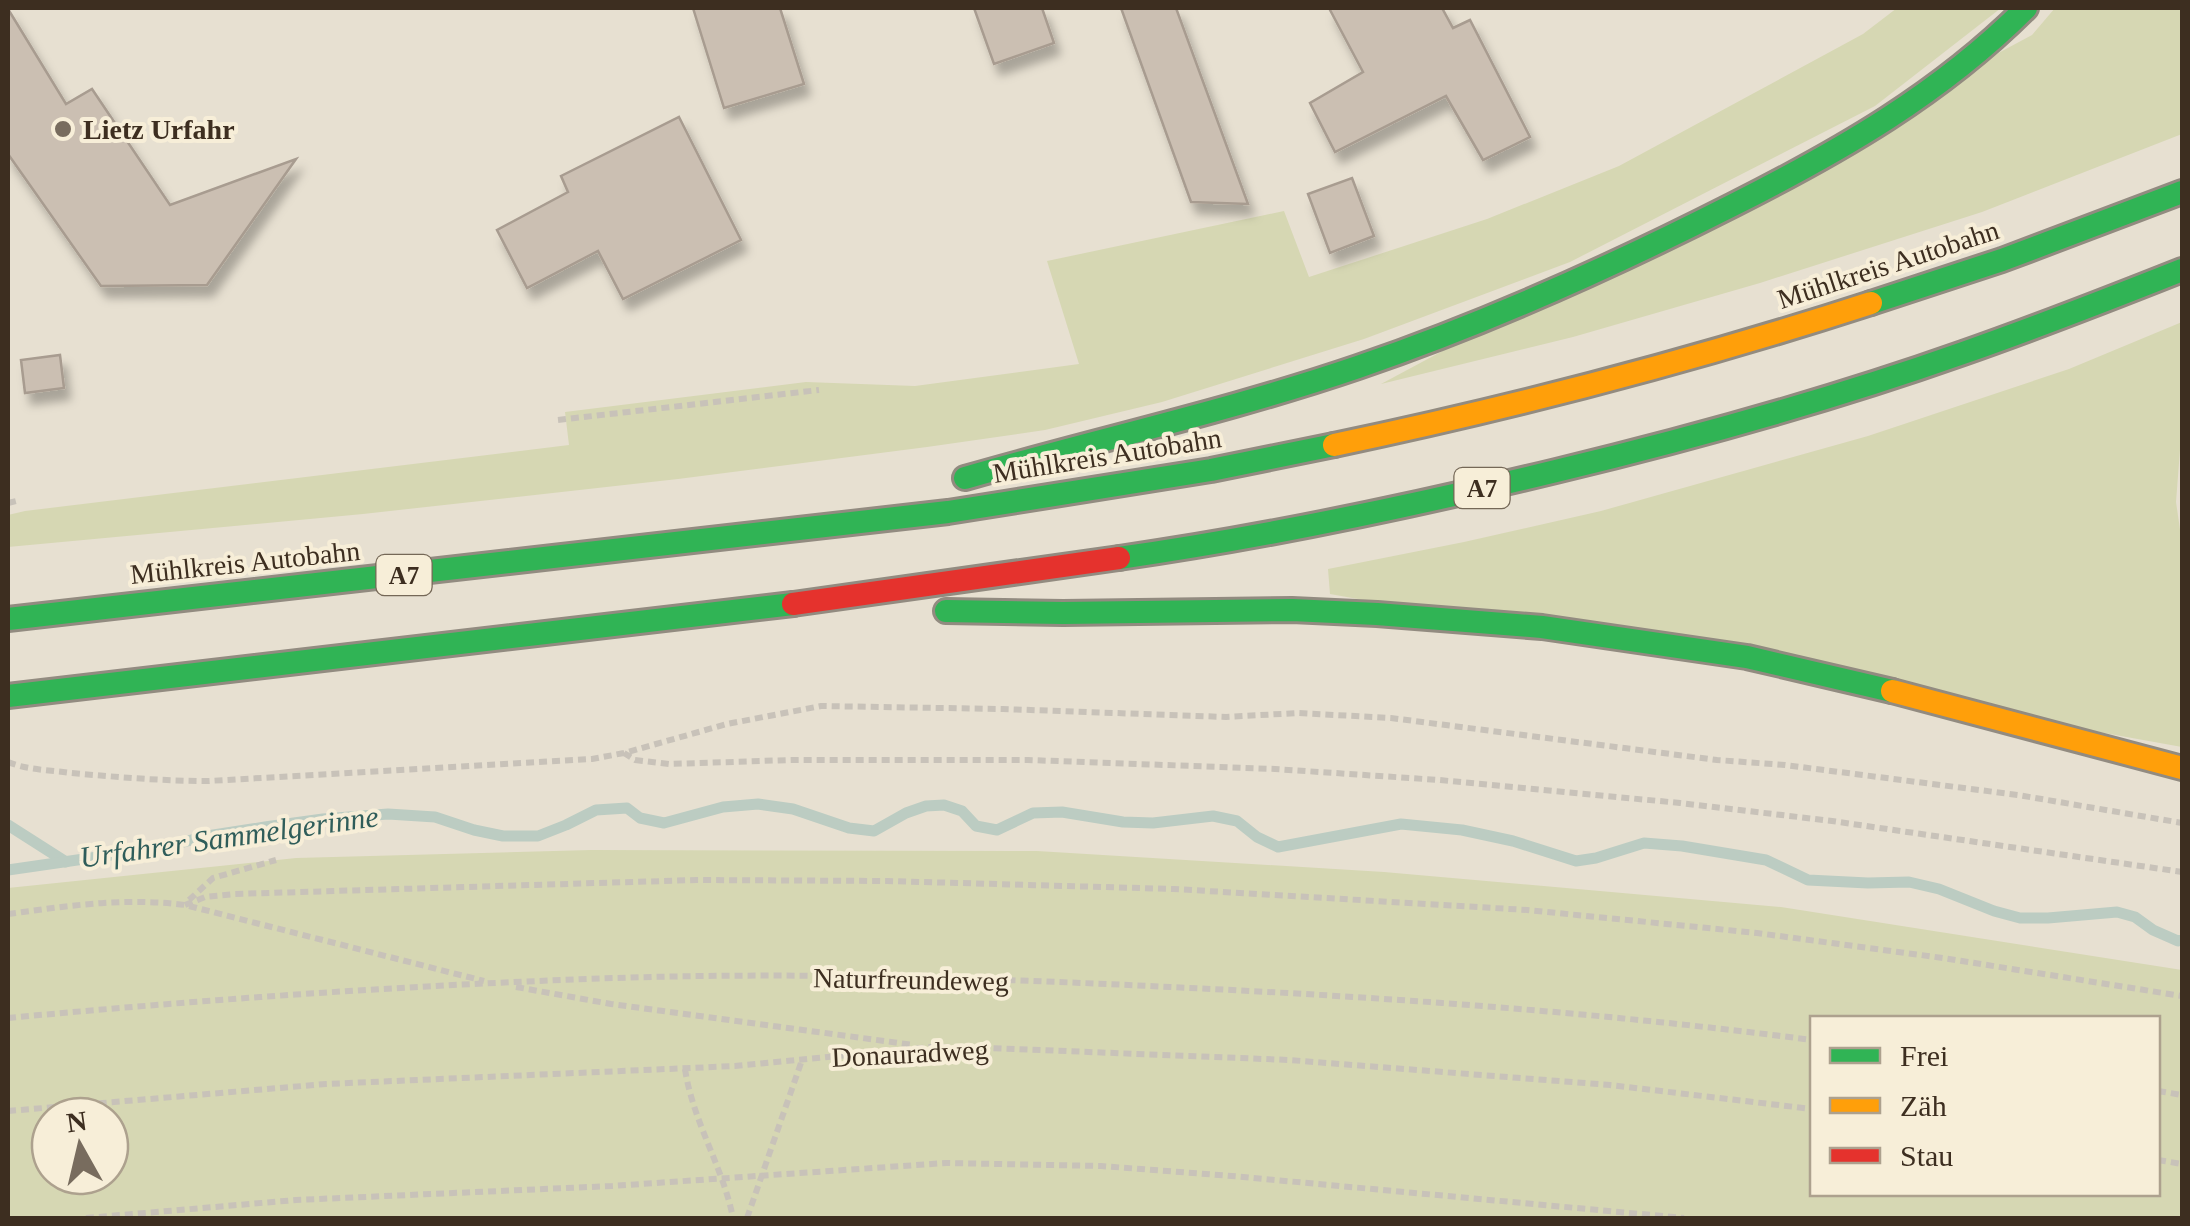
<svg xmlns="http://www.w3.org/2000/svg" width="2190" height="1226" font-family="'Times New Roman',serif">
  <defs>
    <filter id="shadow"><feDropShadow dx="6" dy="11" stdDeviation="5" flood-color="#0004"/></filter>
  </defs>
  <rect width="100%" height="100%" fill="#e7e0d1"/>
  <g fill="#d6d7b3" fill-rule="evenodd">
    <polygon points="1897,8 2001,8 1875,106 1570,262 1364,339 1162,402 1045,430 927,447 678,479 363,514 8,547 8,515 25,511 569,445 565,412 806,382 915,386 1079,364 1047,261 1284,211 1309,277 1487,219 1619,166 1863,34"/>
    <polygon points="2055,8 2182,8 2182,134 1982,212 1760,283 1573,337 1381,384 2032,35"/>
    <polygon points="2182,322 2182,424 2176,502 2182,543 2182,747 1330,594 1328,569 1464,542 1601,511 1868,436 2069,369"/>
    <path d="M591,850L1037,851L1384,872L1781,907L2182,970V1218H8V888L296,858ZM2158,1018V1194H1812V1018ZM110,1116V1176H50V1116Z"/>
  </g>
  <g fill="none" stroke-linecap="round" stroke-linejoin="round">
    <g stroke="#bcccc2" stroke-width="11">
      <polyline points="8,825 66,862"/>
      <polyline points="8,870 160,848 207,836 265,827 323,819 388,814 435,817 474,830 503,836 538,836 566,825 596,810 627,808 640,818 664,823 723,807 758,804 793,809 849,828 874,831 906,813 926,806 944,805 962,811 976,826 997,830 1033,813 1062,812 1123,822 1153,823 1213,816 1237,821 1257,837 1278,847 1401,824 1462,830 1513,841 1576,861 1596,858 1644,843 1682,846 1766,860 1808,880 1868,883 1909,882 1939,889 1994,911 2020,918 2048,918 2117,912 2135,917 2153,930 2178,941 2182,940"/>
    </g>
  </g>
  <g fill="#cbbfb2" stroke="#a89c90" stroke-width="2.5" filter="url(#shadow)">
    <polygon points="693,8 780,8 804,84 724,108"/>
    <polygon points="974,8 1042,8 1054,43 994,64"/>
    <polygon points="1121,8 1176,8 1248,204 1191,202"/>
    <polygon points="1329,8 1442,8 1453,28 1470,20 1530,137 1483,160 1446,96 1335,152 1310,103 1363,72"/>
    <polygon points="8,9 66,104 92,89 170,205 296,159 207,285 101,286 8,154"/>
    <polygon points="679,117 741,240 623,299 598,251 527,288 497,230 568,192 561,176"/>
    <polygon points="1352,178 1374,236 1330,253 1308,194"/>
    <polygon points="60,355 64,388 25,393 21,360"/>
  </g>
  <g fill="none" stroke-linecap="round" stroke-linejoin="round">
    <g stroke="#928b80" stroke-width="28">
      <g id="fast">
        <polyline points="1871,303 2002,260 2182,192"/>
        <path d="M965,478C1096,440 1229,411 1358,367C1487,323 1611,267 1733,205C1840,151 1940,94 2026,8"/>
        <path d="M1119,558C1266,537 1412,506 1556,471C1693,438 1830,400 1963,353C2037,327 2109,299 2182,270"/>
        <polyline points="946,611 1063,613 1292,610 1377,614 1542,627 1747,657 1892,691"/>
        <polyline points="8,619 948,512 1211,470 1334,445"/>
        <polyline points="8,696 793,604"/>
      </g>
    </g>
    <g stroke="#928b80" stroke-width="28">
      <g id="slow">
        <path d="M1334,445C1515,407 1695,360 1871,303"/>
        <polyline points="1892,691 2182,768"/>
      </g>
    </g>
    <g stroke="#928b80" stroke-width="28">
      <polyline id="jam" points="793,604 1119,558"/>
    </g>
    <g stroke="#c8c2b9" stroke-width="6" stroke-dasharray="8 5" stroke-linecap="butt">
      <polyline points="558,420 819,390"/>
      <polyline points="8,503 16,501"/>
      <polyline points="624,753 635,760 669,764 791,760 1028,760 1275,769 1439,780 1680,803 1832,821 2182,872"/>
      <path d="M8,762C27,770 50,770 71,773C117,777 162,781 208,781L592,759L624,753L727,724L821,706L1003,709L1226,717L1298,713L1391,718L1717,760L1785,765L2018,795L2182,823"/>
      <polyline points="189,900 213,878 276,860"/>
      <polyline points="185,905 205,897 235,894 697,880 887,881 1174,889 1527,910 1757,933 1943,958 2182,996"/>
      <path d="M8,914C67,906 125,897 185,905L484,981"/>
      <polyline points="516,987 611,1004 914,1045"/>
      <path d="M8,1018C210,999 412,985 615,978C800,972 985,978 1170,987C1384,997 1599,1012 1812,1040"/>
      <path d="M685,1069C693,1122 723,1167 733,1218"/>
      <polyline points="2158,1091 2182,1095"/>
      <polyline points="8,1111 326,1084 735,1066 930,1047 964,1047 1289,1060 1610,1085 1812,1109"/>
      <polyline points="2158,1160 2182,1164"/>
      <polyline points="86,1218 296,1200 612,1186 946,1163 1101,1166 1232,1176 1684,1218"/>
      <polyline points="747,1218 802,1060"/>
    </g>
    <use href="#fast" stroke="#30b455" stroke-width="22"/>
    <use href="#slow" stroke="#ff9f0a" stroke-width="22"/>
    <use href="#jam" stroke="#e5322d" stroke-width="22"/>
  </g>
  <circle fill="#786c5e" stroke="#f7eed8" stroke-width="4" cx="63" cy="129" r="10"/>
  <g text-anchor="middle" stroke-width="8" stroke-linejoin="round" paint-order="stroke">
    <g fill="#f7eed8" stroke="#756857" stroke-width="2.5">
      <rect x="1454.5" y="468" width="55" height="40" rx="8"/>
      <rect x="376.5" y="555" width="55" height="40" rx="8"/>
    </g>
    <g font-size="25" font-weight="bold" fill="#3d2e20">
      <text x="1482" y="497">A7</text>
      <text x="404" y="584">A7</text>
    </g>
    <g font-size="28" font-weight="bold" fill="#3d2e20" stroke="#f7eed8" text-anchor="start">
      <text x="83" y="139">Lietz Urfahr</text>
    </g>
    <g font-size="28" fill="#3d2e20" stroke="#f7eed8">
      <text transform="translate(1888 264) rotate(-18)" y="10">Mühlkreis Autobahn</text>
      <text transform="translate(1107 455) rotate(-9)" y="10">Mühlkreis Autobahn</text>
      <text transform="translate(245 562) rotate(-6)" y="10">Mühlkreis Autobahn</text>
      <text transform="translate(911 979) rotate(1)" y="10">Naturfreundeweg</text>
      <text transform="translate(910 1053) rotate(-3)" y="10">Donauradweg</text>
    </g>
    <g font-size="30" font-style="italic" fill="#2f5d5a" stroke="#f7eed8">
      <text transform="translate(229 837) rotate(-8)" y="10">Urfahrer Sammelgerinne</text>
    </g>
  </g>
  <rect width="2190" height="1226" fill="none" stroke="#3d2e20" stroke-width="20"/>
  <rect x="1810" y="1016" width="350" height="180" fill="#f7eed8" stroke="#ada18e" stroke-width="2.5"/>
  <rect x="1830" y="1048" width="50" height="15" fill="#30b455" stroke="#ada18e" stroke-width="2.5"/>
  <text x="1900" y="1066" font-size="30" fill="#3d2e20">Frei</text>
  <rect x="1830" y="1098" width="50" height="15" fill="#ff9f0a" stroke="#ada18e" stroke-width="2.5"/>
  <text x="1900" y="1116" font-size="30" fill="#3d2e20">Zäh</text>
  <rect x="1830" y="1148" width="50" height="15" fill="#e5322d" stroke="#ada18e" stroke-width="2.5"/>
  <text x="1900" y="1166" font-size="30" fill="#3d2e20">Stau</text>
  <g transform="translate(80 1146) rotate(352)"><circle r="48" fill="#f7eed8" stroke="#ada18e" stroke-width="2.5"/>
  <path d="M0-8L18 38L0 25L-18 38Z" fill="#786c5e"/>
  <text y="-15" font-size="28" font-weight="bold" text-anchor="middle" fill="#3d2e20">N</text>
  </g>
</svg>
